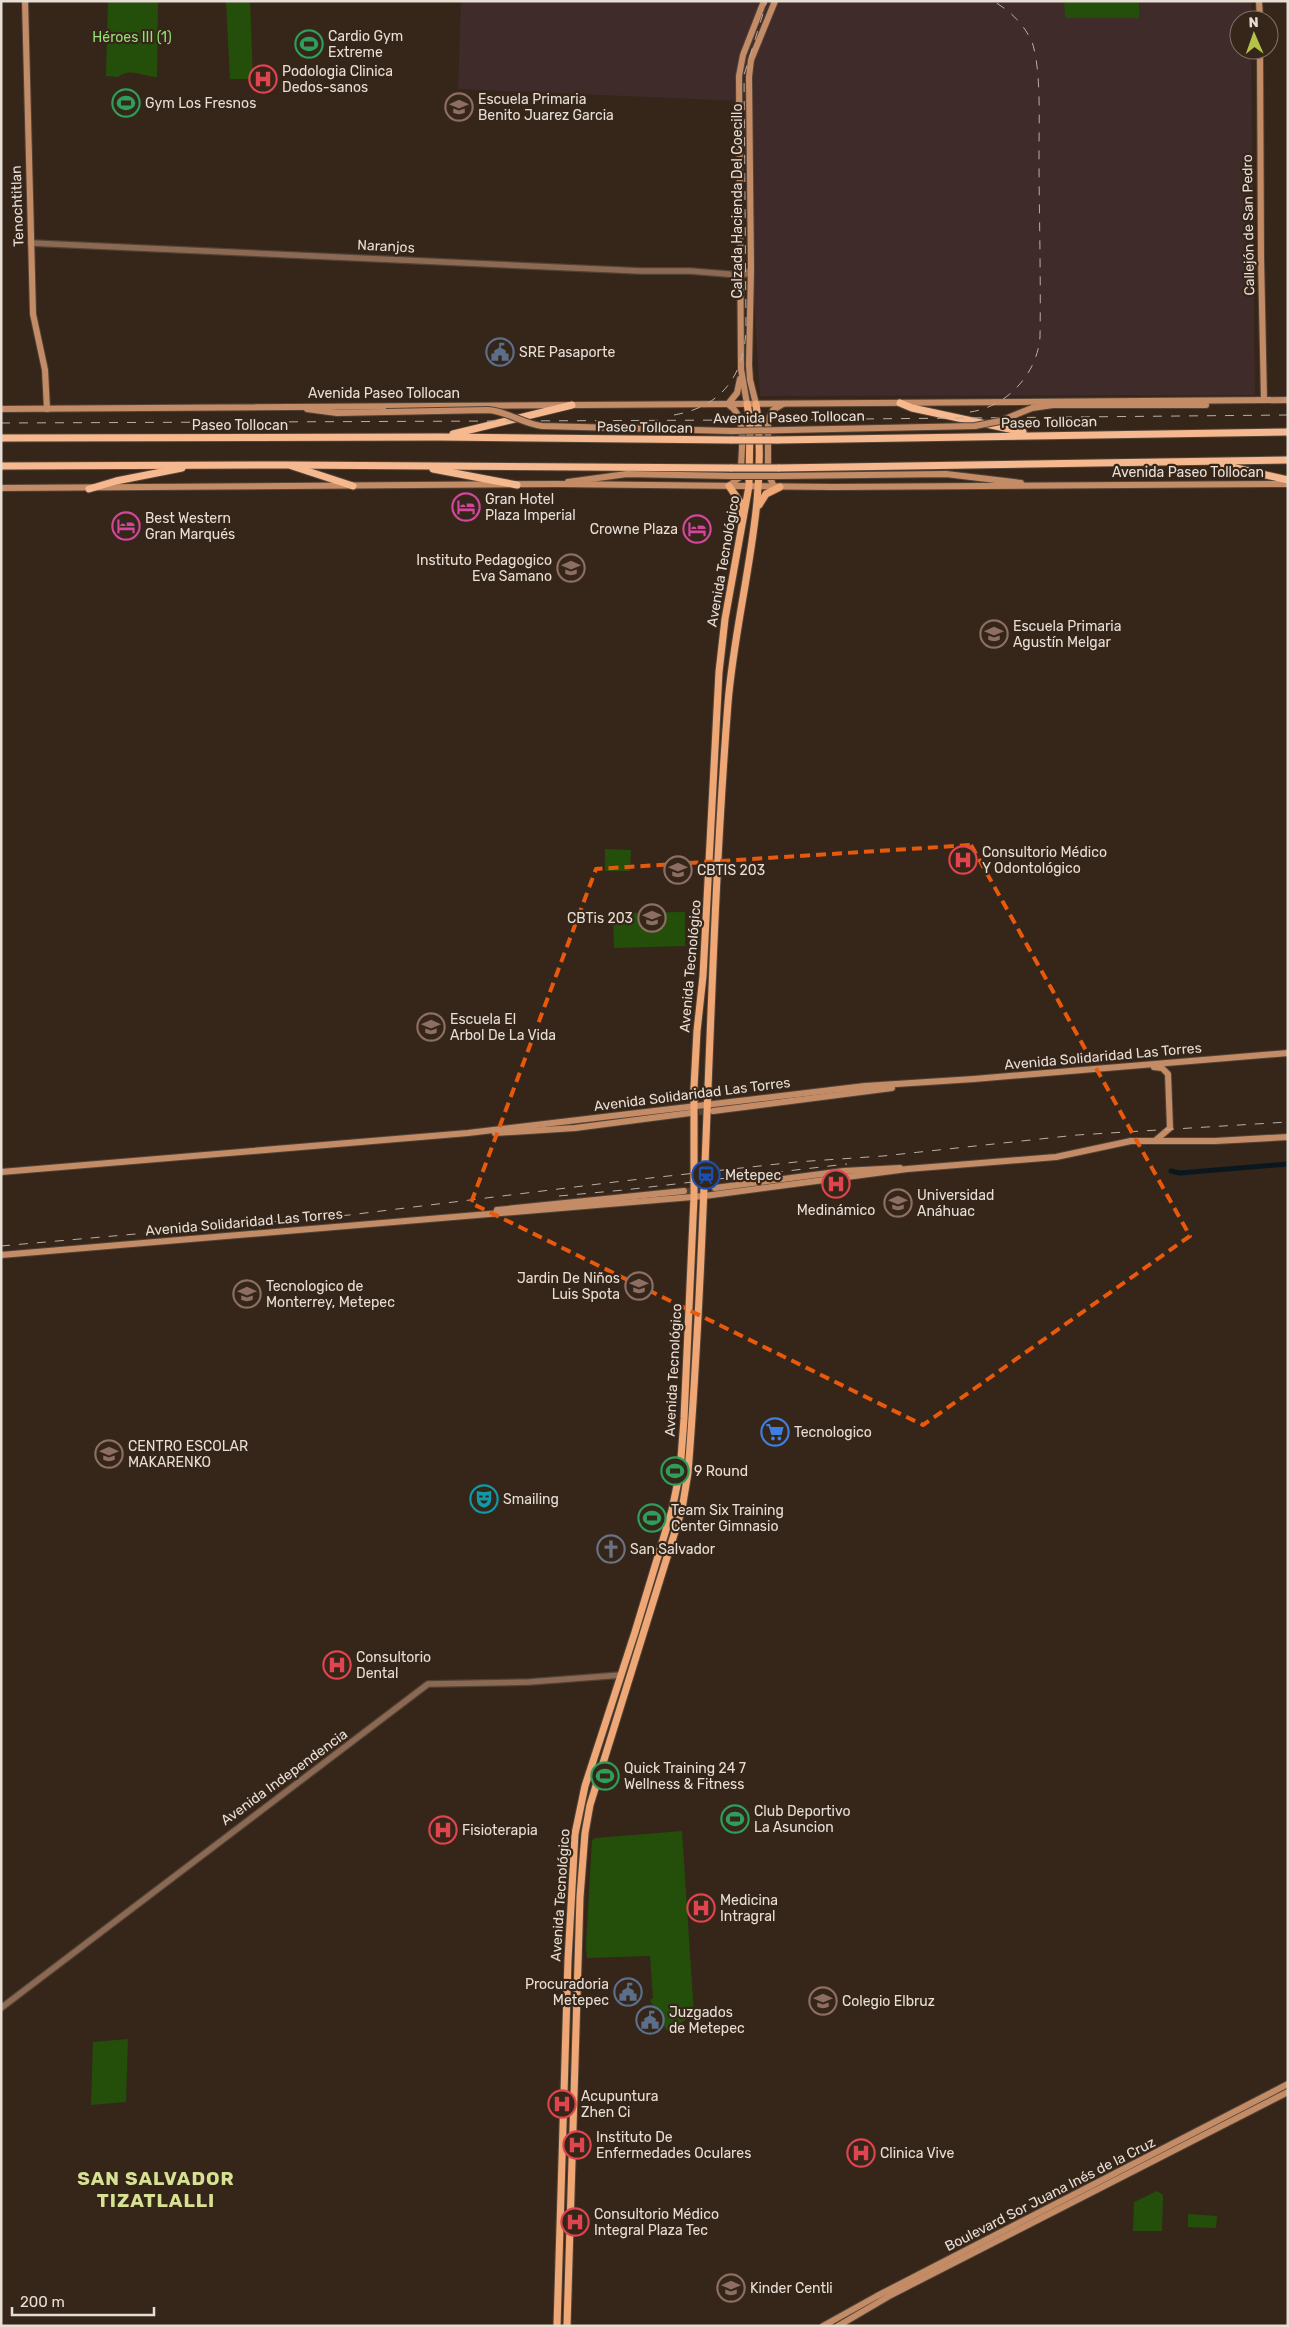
<svg xmlns="http://www.w3.org/2000/svg" width="1289" height="2327" font-family="Rubik,sans-serif">
  <rect width="100%" height="100%" fill="#352619"/>
  <polygon fill="#3f2b29" points="461,1 1251,1 1251,20 1239,20 1239,50 1251,50 1255,395 760,396 741,101 458,89"/>
  <g fill="#244f0b">
    <path d="M108,1H158L157,77C144,77 130,67 118,77L106,76Z"/>
    <polygon points="226,1 250,1 253,79 230,79"/>
    <polygon points="1064,1 1139,1 1139,18 1065,18"/>
    <polygon points="605,849 631,850 630,871 605,871"/>
    <polygon points="685,912 685,946 614,948 613,913"/>
    <polygon points="682,1831 694,2015 667,2031 650,2000 653,1998 650,1956 587,1958 586,1945 592,1840 596,1838"/>
    <polygon points="128,2039 126,2102 91,2105 93,2042"/>
    <polygon points="1157,2191 1163,2195 1162,2231 1133,2231 1134,2202"/>
    <polygon points="1188,2214 1217,2216 1216,2228 1188,2227"/>
  </g>
  <g fill="none" stroke-linecap="round" stroke-linejoin="round">
    <polyline stroke="#0a171f" stroke-width="5" points="1171,1171 1180,1173 1288,1164"/>
    <g stroke="#504235" stroke-width="6" stroke-dasharray="6 3" stroke-linecap="butt">
      <polyline points="690,1113 711,1111"/>
      <polyline points="684,1191 715,1188"/>
    </g>
    <g stroke="#524337" stroke-width="8">
      <g id="tertiary">
        <polyline points="31,243 641,271 690,271 740,275 746,274 751,269"/>
        <polyline points="1,2008 428,1684 529,1682 621,1675"/>
      </g>
    </g>
    <g stroke="#524337" stroke-width="8">
      <g id="secondary">
        <polyline points="25,1 33,314 45,370 47,409"/>
        <polyline points="1259,1 1260,20"/>
        <polyline points="1260,50 1261,258 1264,400"/>
        <polyline points="728,404 737,393 740,379"/>
        <polyline points="747,404 741,369 739,76 743,55 764,1"/>
        <polyline points="756,404 750,380 749,365 751,269 749,77 751,60 775,1"/>
        <path d="M729,405C748,417 741,450 741,470L739,478L730,485"/>
        <polyline points="1032,408 1053,405 1206,405"/>
        <polyline points="1,409 1288,400"/>
        <polyline points="307,409 337,413 386,412"/>
        <polyline points="778,476 946,474 1021,483"/>
        <polyline points="568,482 627,474 732,476"/>
        <polyline points="774,487 768,473 768,420 773,410 783,404"/>
        <polyline points="1,488 557,484 833,487 1288,484"/>
        <polyline points="1154,1067 1162,1068 1168,1074 1170,1128 1156,1140"/>
        <polyline points="713,1111 892,1088"/>
        <polyline points="495,1133 575,1128 690,1113"/>
        <polyline points="1,1172 468,1133 865,1086 974,1079 1288,1053"/>
        <polyline points="715,1188 844,1171 900,1168"/>
        <polyline points="497,1210 684,1191"/>
        <polyline points="1,1255 704,1196 907,1169 1056,1157 1131,1141 1215,1141 1288,1137"/>
        <polyline points="823,2326 877,2296 1288,2084"/>
        <polyline points="838,2326 891,2295 1288,2092"/>
      </g>
    </g>
    <g stroke="#524337" stroke-width="9">
      <g id="primary">
        <polyline points="729,486 740,502 743,517"/>
        <polyline points="759,505 766,494 780,487"/>
        <polyline points="557,2326 568,1960 575,1834 585,1786 635,1632 672,1510 680,1471 684,1419 694,1197 694,1087 697,1031 703,976 719,672 725,619 749,486 750,420 747,404"/>
        <path d="M567,2326L580,1897L585,1833L590,1805L682,1509L688,1473C708,1217 708,959 728,703C736,604 770,504 756,404"/>
      </g>
    </g>
    <g stroke="#524337" stroke-width="9">
      <g id="trunk">
        <polyline points="900,403 912,408 1023,432"/>
        <polyline points="453,434 572,405"/>
        <polyline points="1,438 440,437 732,440"/>
        <polyline points="777,440 1288,432"/>
        <polyline points="1219,464 1288,480"/>
        <polyline points="1,466 287,465 732,468"/>
        <polyline points="292,466 353,486"/>
        <polyline points="778,468 1288,460"/>
        <polyline points="433,469 517,485"/>
        <polyline points="89,489 116,481 182,468"/>
      </g>
    </g>
    <use href="#tertiary" stroke="#8c6952" stroke-width="5.5"/>
    <use href="#secondary" stroke="#c48c66" stroke-width="6"/>
    <use href="#primary" stroke="#efa776" stroke-width="7"/>
    <use href="#trunk" stroke="#f6b88e" stroke-width="7"/>
    <g stroke="#baaea5" stroke-width="1" stroke-dasharray="9 9" stroke-linecap="butt">
      <path d="M970,412C1006,407 1037,375 1040,337C1041,275 1039,213 1039,151C1039,122 1041,72 1033,45C1026,26 1011,11 993,1"/>
      <path d="M674,415C721,407 744,376 746,330L744,75L767,1"/>
      <polyline points="1,423 750,420 1288,415"/>
      <polyline points="559,1196 624,1190 847,1164"/>
      <polyline points="1,1246 349,1215 623,1181 796,1162 883,1156 1077,1135 1288,1122"/>
    </g>
    <g stroke="#524337" stroke-width="8" stroke-linecap="butt">
      <g id="secondary-bridge">
        <path d="M386,412L488,410C507,411 523,424 542,426L732,431L975,426L1000,421L1032,408"/>
        <polyline points="732,476 778,476"/>
      </g>
    </g>
    <g stroke="#524337" stroke-width="9" stroke-linecap="butt">
      <g id="trunk-bridge">
        <polyline points="732,440 777,440"/>
        <polyline points="732,468 778,468"/>
      </g>
    </g>
    <use href="#secondary-bridge" stroke="#c48c66" stroke-width="6"/>
    <use href="#trunk-bridge" stroke="#f6b88e" stroke-width="7"/>
  </g>
  <path fill="none" stroke="#e8590c" stroke-width="4" stroke-dasharray="10 6" stroke-linejoin="round" d="M971,845L1190,1236L923,1425L471,1203L596,869Z"/>
  <defs>
    <g id="stadium-ring" transform="scale(1.4375)"><circle r="9.5" fill="#352619" stroke="#2e9e5b" stroke-width="1.5"/><path d="M0-5a6.5 5 0 1 0 0 10a6.5 5 0 1 0 0-10ZM-3.5-1.8h7v3.6h-7Z" fill="#2e9e5b"/></g>
    <g id="hospital-ring" transform="scale(1.4375)"><circle r="9.5" fill="#352619" stroke="#e0444e" stroke-width="1.5"/><path d="M-5-5h3v3.5h4V-5h3V5h-3V1.5h-4V5h-3Z" fill="#e0444e"/></g>
    <g id="school-ring" transform="scale(1.4375)"><circle r="9.5" fill="#352619" stroke="#8d6e63" stroke-width="1.5"/><path d="M0-5L7-2L0 1L-7-2ZM-4 1L0 2.5L4 1V4Q0 6-4 4Z" fill="#8d6e63"/></g>
    <g id="civic-ring" transform="scale(1.4375)"><circle r="9.5" fill="#352619" stroke="#5c6f8a" stroke-width="1.5"/><path d="M-.6-6.5H3V-4.5H.6V-3L4-1V1h2V6H-6V1h2V-1L-.6-3ZM-1.2 2.5V6h2.4V2.5Z" fill="#5c6f8a"/></g>
    <g id="hotel-ring" transform="scale(1.4375)"><circle r="9.5" fill="#352619" stroke="#d1479c" stroke-width="1.5"/><path d="M-6-4.5h1.5V1H6V5H4.5V3h-9V5H-6ZM-4 0a1.8 1.8 0 1 1 3.6 0ZM.5 0V-2.5h3Q6-2.5 6 0Z" fill="#d1479c"/></g>
    <g id="station-ring" transform="scale(1.4375)"><circle r="9.5" fill="#352619" stroke="#1a4fb4" stroke-width="1.5"/><path d="M-3-6H3Q5-6 5-4V2Q5 4 3 4L4.5 6H3L1.5 4h-3L-3 6H-4.5L-3 4Q-5 4-5 2V-4Q-5-6-3-6ZM-3.5-4v3h7v-3ZM-3.5 1v1.5H-2V1ZM2 1v1.5H3.5V1Z" fill="#1a4fb4"/></g>
    <g id="university-ring" transform="scale(1.4375)"><circle r="9.5" fill="#352619" stroke="#8d6e63" stroke-width="1.5"/><path d="M0-5L7-2L0 1L-7-2ZM-4 1L0 2.5L4 1V4Q0 6-4 4Z" fill="#8d6e63"/></g>
    <g id="supermarket-ring" transform="scale(1.4375)"><circle r="9.5" fill="#352619" stroke="#3f7fe0" stroke-width="1.5"/><path d="M-6-5.5h2.5l.6 2H6L4.5 2H-2.5L-4.4-4H-6ZM-1.5 3.2a1.3 1.3 0 1 0 .1 0ZM3 3.2a1.3 1.3 0 1 0 .1 0Z" fill="#3f7fe0"/></g>
    <g id="theatre-ring" transform="scale(1.4375)"><circle r="9.5" fill="#352619" stroke="#0f9aa8" stroke-width="1.5"/><path d="M-5-5.5Q0-4 5-5.5V0Q5 5 0 6Q-5 5-5 0ZM-3.3-2.5H-1v1.5H-3.3ZM1-2.5H3.3v1.5H1ZM-2.8 1Q0 5.5 2.8 1Z" fill="#0f9aa8"/></g>
    <g id="church-ring" transform="scale(1.4375)"><circle r="9.5" fill="#352619" stroke="#6b7280" stroke-width="1.5"/><path d="M-1.2-6h2.4v3.5h3.3v2.4h-3.3V6h-2.4V-.1h-3.3v-2.4h3.3Z" fill="#6b7280"/></g>
  </defs>
  <g fill-rule="evenodd">
    <use href="#stadium-ring" x="309" y="44"/>
    <use href="#hospital-ring" x="263" y="79"/>
    <use href="#stadium-ring" x="126" y="103"/>
    <use href="#school-ring" x="459" y="107"/>
    <use href="#civic-ring" x="500" y="352"/>
    <use href="#hotel-ring" x="466" y="507"/>
    <use href="#hotel-ring" x="126" y="526"/>
    <use href="#hotel-ring" x="697" y="529"/>
    <use href="#school-ring" x="571" y="568"/>
    <use href="#school-ring" x="994" y="634"/>
    <use href="#hospital-ring" x="963" y="860"/>
    <use href="#school-ring" x="678" y="870"/>
    <use href="#school-ring" x="652" y="918"/>
    <use href="#school-ring" x="431" y="1027"/>
    <use href="#station-ring" x="706" y="1175"/>
    <use href="#hospital-ring" x="836" y="1184"/>
    <use href="#university-ring" x="898" y="1203"/>
    <use href="#school-ring" x="639" y="1286"/>
    <use href="#university-ring" x="247" y="1294"/>
    <use href="#supermarket-ring" x="775" y="1432"/>
    <use href="#school-ring" x="109" y="1454"/>
    <use href="#stadium-ring" x="675" y="1471"/>
    <use href="#theatre-ring" x="484" y="1499"/>
    <use href="#stadium-ring" x="652" y="1518"/>
    <use href="#church-ring" x="611" y="1549"/>
    <use href="#hospital-ring" x="337" y="1665"/>
    <use href="#stadium-ring" x="605" y="1776"/>
    <use href="#stadium-ring" x="735" y="1819"/>
    <use href="#hospital-ring" x="443" y="1830"/>
    <use href="#hospital-ring" x="701" y="1908"/>
    <use href="#civic-ring" x="628" y="1992"/>
    <use href="#school-ring" x="823" y="2001"/>
    <use href="#civic-ring" x="650" y="2020"/>
    <use href="#hospital-ring" x="562" y="2104"/>
    <use href="#hospital-ring" x="577" y="2145"/>
    <use href="#hospital-ring" x="861" y="2153"/>
    <use href="#hospital-ring" x="575" y="2222"/>
    <use href="#school-ring" x="731" y="2288"/>
  </g>
  <g text-anchor="middle" stroke-width="4.5" stroke-linejoin="round" paint-order="stroke">
    <g font-size="14" fill="#e8ded6" stroke="#352619" text-anchor="start">
      <text x="328" y="41">Cardio Gym<tspan x="328" dy="16">Extreme</tspan></text>
      <text x="282" y="76">Podologia Clinica<tspan x="282" dy="16">Dedos-sanos</tspan></text>
      <text x="478" y="104">Escuela Primaria<tspan x="478" dy="16">Benito Juarez Garcia</tspan></text>
      <text x="145" y="108">Gym Los Fresnos</text>
      <text x="519" y="357">SRE Pasaporte</text>
      <text x="485" y="504">Gran Hotel<tspan x="485" dy="16">Plaza Imperial</tspan></text>
      <text x="145" y="523">Best Western<tspan x="145" dy="16">Gran Marqués</tspan></text>
      <text x="678" y="534" text-anchor="end">Crowne Plaza</text>
      <text x="552" y="565" text-anchor="end">Instituto Pedagogico<tspan x="552" dy="16">Eva Samano</tspan></text>
      <text x="1013" y="631">Escuela Primaria<tspan x="1013" dy="16">Agustín Melgar</tspan></text>
      <text x="982" y="857">Consultorio Médico<tspan x="982" dy="16">Y Odontológico</tspan></text>
      <text x="697" y="875">CBTIS 203</text>
      <text x="633" y="923" text-anchor="end">CBTis 203</text>
      <text x="450" y="1024">Escuela El<tspan x="450" dy="16">Arbol De La Vida</tspan></text>
      <text x="725" y="1180">Metepec</text>
      <text x="917" y="1200">Universidad<tspan x="917" dy="16">Anáhuac</tspan></text>
      <text x="836" y="1215" text-anchor="middle">Medinámico</text>
      <text x="620" y="1283" text-anchor="end">Jardin De Niños<tspan x="620" dy="16">Luis Spota</tspan></text>
      <text x="266" y="1291">Tecnologico de<tspan x="266" dy="16">Monterrey, Metepec</tspan></text>
      <text x="794" y="1437">Tecnologico</text>
      <text x="128" y="1451">CENTRO ESCOLAR<tspan x="128" dy="16">MAKARENKO</tspan></text>
      <text x="694" y="1476">9 Round</text>
      <text x="503" y="1504">Smailing</text>
      <text x="671" y="1515">Team Six Training<tspan x="671" dy="16">Center Gimnasio</tspan></text>
      <text x="630" y="1554">San Salvador</text>
      <text x="356" y="1662">Consultorio<tspan x="356" dy="16">Dental</tspan></text>
      <text x="624" y="1773">Quick Training 24 7<tspan x="624" dy="16">Wellness &amp; Fitness</tspan></text>
      <text x="754" y="1816">Club Deportivo<tspan x="754" dy="16">La Asuncion</tspan></text>
      <text x="462" y="1835">Fisioterapia</text>
      <text x="720" y="1905">Medicina<tspan x="720" dy="16">Intragral</tspan></text>
      <text x="609" y="1989" text-anchor="end">Procuradoria<tspan x="609" dy="16">Metepec</tspan></text>
      <text x="842" y="2006">Colegio Elbruz</text>
      <text x="669" y="2017">Juzgados<tspan x="669" dy="16">de Metepec</tspan></text>
      <text x="581" y="2101">Acupuntura<tspan x="581" dy="16">Zhen Ci</tspan></text>
      <text x="596" y="2142">Instituto De<tspan x="596" dy="16">Enfermedades Oculares</tspan></text>
      <text x="880" y="2158">Clinica Vive</text>
      <text x="594" y="2219">Consultorio Médico<tspan x="594" dy="16">Integral Plaza Tec</tspan></text>
      <text x="750" y="2293">Kinder Centli</text>
    </g>
    <g font-size="14" fill="#96e077" stroke="#352619">
      <text x="132" y="42">Héroes III (1)</text>
    </g>
    <g font-size="14" fill="#e8ded6" stroke="#352619">
      <text transform="translate(737 201) rotate(-90)" y="5">Calzada Hacienda Del Coecillo</text>
      <text transform="translate(17 206) rotate(-92)" y="5">Tenochtitlan</text>
      <text transform="translate(1248 225) rotate(-91)" y="5">Callejón de San Pedro</text>
      <text transform="translate(386 246) rotate(3)" y="5">Naranjos</text>
      <text x="384" y="398">Avenida Paseo Tollocan</text>
      <text transform="translate(789 417) rotate(-1)" y="5">Avenida Paseo Tollocan</text>
      <text transform="translate(1049 422) rotate(-1)" y="5">Paseo Tollocan</text>
      <text x="240" y="430">Paseo Tollocan</text>
      <text transform="translate(645 427) rotate(1)" y="5">Paseo Tollocan</text>
      <text x="1188" y="477">Avenida Paseo Tollocan</text>
      <text transform="translate(723 561) rotate(-80)" y="5">Avenida Tecnológico</text>
      <text transform="translate(690 966) rotate(-85)" y="5">Avenida Tecnológico</text>
      <text transform="translate(1103 1056) rotate(-5)" y="5">Avenida Solidaridad Las Torres</text>
      <text transform="translate(692 1094) rotate(-7)" y="5">Avenida Solidaridad Las Torres</text>
      <text transform="translate(244 1222) rotate(-5)" y="5">Avenida Solidaridad Las Torres</text>
      <text transform="translate(673 1370) rotate(-87)" y="5">Avenida Tecnológico</text>
      <text transform="translate(284 1777) rotate(-36)" y="5">Avenida Independencia</text>
      <text transform="translate(560 1895) rotate(-86)" y="5">Avenida Tecnológico</text>
      <text transform="translate(1050 2194) rotate(-27)" y="5">Boulevard Sor Juana Inés de la Cruz</text>
    </g>
    <g font-size="19" font-weight="bold" letter-spacing="1" fill="#d7e194" stroke="#352619">
      <text x="156" y="2185">SAN SALVADOR<tspan x="156" dy="22">TIZATLALLI</tspan></text>
    </g>
  </g>
  <rect width="1289" height="2327" fill="none" stroke="#e8ded6" stroke-width="5"/>
  <g transform="translate(1254 35) rotate(358)"><circle r="24" fill="#352619" stroke="#7d7065"/>
  <path d="M0-4L9 19L0 12L-9 19Z" fill="#b5c249"/>
  <text y="-8" font-size="14" font-weight="bold" text-anchor="middle" fill="#e8ded6">N</text>
  </g>
  <path d="M12 2307v8h142v-8" fill="none" stroke="#e8ded6" stroke-width="2.5"/>
  <text x="20" y="2307" font-size="15" fill="#e8ded6" stroke="#352619" stroke-width="4" paint-order="stroke">200 m</text>
</svg>
